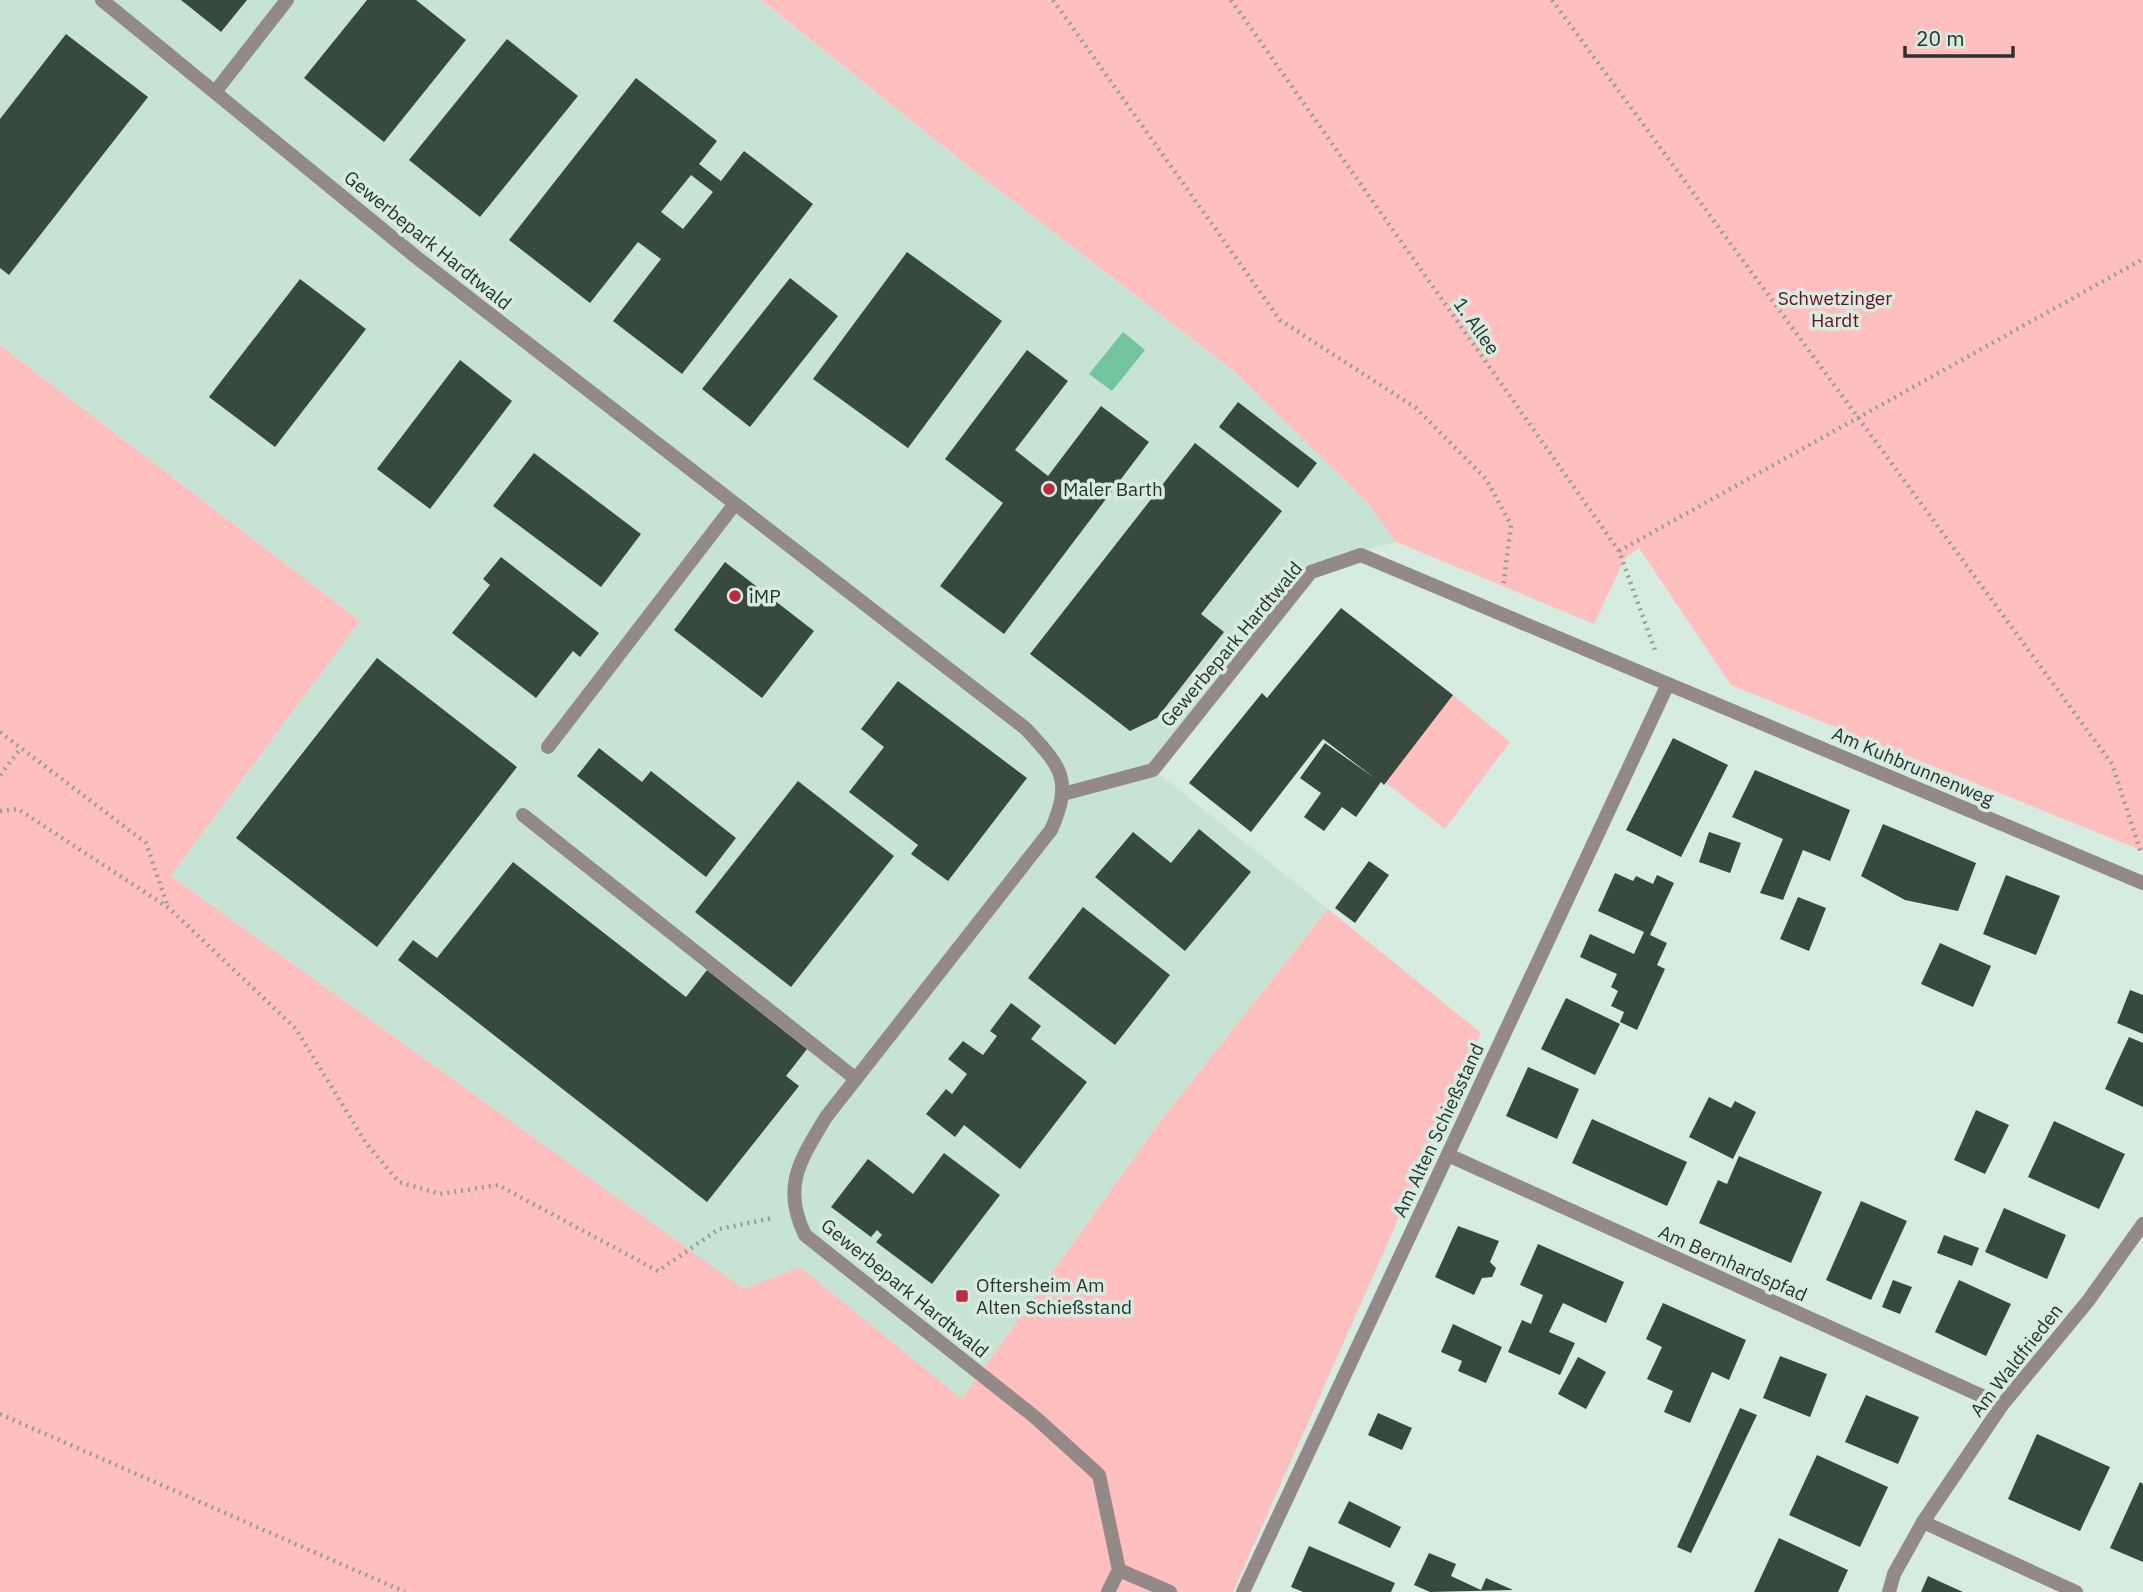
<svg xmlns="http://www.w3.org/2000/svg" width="2143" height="1592" font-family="'IBM Plex Sans',sans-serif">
  <rect width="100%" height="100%" fill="#d7ece0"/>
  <polygon fill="#c7e3d3" points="0,0 760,0 973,170 1235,372 1369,503 1396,542 1331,559 1158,773 1328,909 1159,1123 962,1400 800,1268 744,1290 171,876 360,621 0,345"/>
  <g fill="#ffbfbe">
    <polygon points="761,0 2143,0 2143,851 1731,685 1639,548 1626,557 1594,624 1396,542 1368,503 1235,372 973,170"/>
    <polygon points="0,345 360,621 171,876 744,1289 800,1267 962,1399 1159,1123 1328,909 1481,1033 1233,1592 0,1592"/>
    <polygon points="1453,695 1510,742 1445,829 1386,783"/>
  </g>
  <polygon fill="#72c49a" points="1123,332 1145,350 1112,391 1089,374"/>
  <g fill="#384a40" fill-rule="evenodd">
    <polygon points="181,0 247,0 221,32"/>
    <polygon points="367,0 416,0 466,40 384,142 304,78"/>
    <polygon points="66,34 148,97 9,275 0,268 0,119"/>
    <polygon points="507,39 578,96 480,217 409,160"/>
    <path d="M636,78L717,141L699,164L721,181L744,151L813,204L682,374L613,321L661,259L638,242L590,303L509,240ZM691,175L713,192L683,229L661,212Z"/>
    <polygon points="907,252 1002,321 908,448 813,379"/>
    <polygon points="790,278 838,316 750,427 702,389"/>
    <polygon points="300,279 366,329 275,447 209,397"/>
    <polygon points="1027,350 1068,381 1015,450 1048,476 1101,406 1149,442 1004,634 940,586 1003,503 945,459"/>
    <polygon points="460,360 512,401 430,509 377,469"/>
    <polygon points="1238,402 1317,463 1298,488 1219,427"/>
    <polygon points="1195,443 1282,511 1201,614 1224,632 1157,718 1130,731 1030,654"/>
    <polygon points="534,453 641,534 601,587 493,506"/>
    <polygon points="501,557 599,633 580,657 573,651 536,698 452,633 490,585 483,579"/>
    <polygon points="725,562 814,631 762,698 674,630"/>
    <polygon points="1341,608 1453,695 1384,785 1381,782 1356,817 1342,807 1324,831 1304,817 1321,793 1300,778 1325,743 1376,779 1323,739 1251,832 1189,783 1262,693 1267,698"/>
    <polygon points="377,658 517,767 377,947 236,838"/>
    <polygon points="898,681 1027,778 948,881 911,854 918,845 849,792 884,747 861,729"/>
    <polygon points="1673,738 1728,765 1681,857 1626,830"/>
    <polygon points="599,748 642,782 651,771 736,838 706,877 577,776"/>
    <polygon points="1755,770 1850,810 1830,861 1803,850 1783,900 1760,893 1783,839 1732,817"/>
    <polygon points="798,781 894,856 791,987 695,912"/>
    <polygon points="1883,824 1976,863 1958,911 1905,900 1861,876"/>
    <polygon points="1199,829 1251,872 1185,951 1095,877 1133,832 1171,863"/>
    <polygon points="1709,832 1741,843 1730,873 1699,862"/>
    <polygon points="1369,861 1389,875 1355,923 1335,908"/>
    <polygon points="513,862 686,997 707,970 807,1049 786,1076 799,1086 707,1202 398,960 413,940 437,958"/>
    <polygon points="1615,873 1633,881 1636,876 1653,884 1657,875 1674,883 1650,935 1667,943 1657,965 1665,969 1637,1030 1620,1022 1624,1012 1611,1006 1618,991 1611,987 1617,974 1580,957 1590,934 1634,954 1644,932 1598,911"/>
    <polygon points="2006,875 2060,896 2036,955 1983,934"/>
    <polygon points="1798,897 1826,908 1809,951 1780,939"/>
    <polygon points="1083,907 1170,975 1115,1045 1028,978"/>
    <polygon points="1940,943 1991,966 1973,1007 1921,984"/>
    <polygon points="2130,990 2143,995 2143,1034 2117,1023"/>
    <polygon points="1566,998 1620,1024 1595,1075 1541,1049"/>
    <polygon points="1011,1003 1041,1026 1031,1039 1087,1082 1020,1169 964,1125 955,1137 926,1114 946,1089 952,1094 967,1074 948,1059 963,1041 983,1055 997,1036 990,1031"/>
    <polygon points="2129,1037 2143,1043 2143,1107 2105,1089"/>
    <polygon points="1528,1067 1579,1089 1557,1139 1506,1116"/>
    <polygon points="1709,1097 1731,1108 1735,1101 1756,1112 1733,1159 1689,1137"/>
    <polygon points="1976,1110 2009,1125 1985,1174 1954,1160"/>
    <polygon points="1592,1119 1687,1162 1667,1206 1572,1163"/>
    <polygon points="2054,1121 2125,1154 2099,1209 2028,1177"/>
    <polygon points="944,1153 1000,1195 932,1284 876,1242 882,1235 877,1230 871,1237 831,1207 868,1159 913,1194"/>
    <polygon points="1739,1156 1822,1192 1791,1263 1699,1223 1718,1180 1727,1184"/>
    <polygon points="1861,1201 1907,1221 1871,1300 1826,1280"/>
    <polygon points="2004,1208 2066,1235 2047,1279 1985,1252"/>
    <polygon points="1458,1226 1499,1241 1490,1262 1496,1268 1492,1277 1482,1278 1474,1295 1435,1277"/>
    <polygon points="1944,1235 1979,1248 1972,1266 1937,1253"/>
    <polygon points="1538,1244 1624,1282 1606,1323 1563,1303 1549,1332 1575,1343 1560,1375 1508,1352 1522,1320 1531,1324 1543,1295 1520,1285"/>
    <polygon points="1893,1280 1912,1287 1900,1314 1882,1307"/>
    <polygon points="1959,1280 2011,1304 1986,1356 1935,1332"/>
    <polygon points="1663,1303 1746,1340 1729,1380 1712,1372 1690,1423 1664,1412 1673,1391 1647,1379 1662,1347 1646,1339"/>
    <polygon points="1453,1324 1502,1347 1486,1383 1458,1371 1462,1361 1441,1352"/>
    <polygon points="1780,1356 1827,1374 1810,1417 1763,1398"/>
    <polygon points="1578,1357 1606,1372 1586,1409 1558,1394"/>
    <polygon points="1866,1395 1919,1417 1898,1464 1845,1442"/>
    <polygon points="1740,1408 1757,1415 1691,1553 1677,1547"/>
    <polygon points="1378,1413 1412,1428 1402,1450 1368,1435"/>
    <polygon points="2037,1434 2110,1467 2080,1531 2008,1499"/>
    <polygon points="1817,1455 1888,1487 1860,1547 1789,1515"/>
    <polygon points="2140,1482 2143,1484 2143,1562 2110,1548"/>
    <polygon points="1349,1501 1401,1527 1390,1548 1338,1523"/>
    <polygon points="1779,1538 1848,1570 1838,1592 1754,1592"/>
    <polygon points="1309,1546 1395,1583 1391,1592 1303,1592 1291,1587"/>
    <polygon points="1429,1553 1456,1564 1451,1576 1481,1590 1486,1578 1513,1590 1430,1592 1414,1585"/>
    <polygon points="1928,1576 1943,1583 1963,1592 1921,1592"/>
  </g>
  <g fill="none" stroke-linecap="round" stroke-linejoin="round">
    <g stroke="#90a097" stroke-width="4.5" stroke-dasharray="2 5" stroke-linecap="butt">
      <polyline points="1053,0 1280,320 1416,408 1486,479 1511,525 1503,588"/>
      <polyline points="1231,0 1619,551 1655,650"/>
      <polyline points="1552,0 2112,764 2141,853"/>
      <polyline points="1619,551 2143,259"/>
      <polyline points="0,732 146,843 168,907"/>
      <polyline points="0,775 21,748"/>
      <polyline points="0,811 18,809 169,908 296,1029 366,1143 399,1182 440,1194 498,1185 658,1271 719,1229 773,1218"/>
      <polyline points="0,1414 405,1592"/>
    </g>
    <g stroke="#938988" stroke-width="14">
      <polyline points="215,92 287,0"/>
      <polyline points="1063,794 1153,770 1311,572 1361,555 1668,684"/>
      <polyline points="523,815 856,1079"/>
    </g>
    <g stroke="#938988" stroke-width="14">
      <path d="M102,0L416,257L1025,728C1060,766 1074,778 1051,830L826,1117C801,1159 781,1186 805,1235L1036,1418L1099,1475L1119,1570L1108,1592"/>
      <polyline points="548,747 734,505"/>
      <polyline points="1448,1155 2002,1405"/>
      <polyline points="1923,1522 2076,1592"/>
      <polyline points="1119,1570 1170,1592"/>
      <polyline points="1243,1592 1668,684 2143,883"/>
      <polyline points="1889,1592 1894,1574 1923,1522 2002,1405 2088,1301 2143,1224"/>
    </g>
  </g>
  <g fill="#bb2a3d" stroke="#d7ece0" stroke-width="2.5">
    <circle cx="1049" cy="489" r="7"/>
    <circle cx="735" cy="596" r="7"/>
    <rect x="955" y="1289" width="14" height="14" rx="3.5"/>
  </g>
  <g text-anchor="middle" stroke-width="7" stroke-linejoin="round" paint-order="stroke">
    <g font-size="19" fill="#2a322e" stroke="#d7ece0">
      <text transform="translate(428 240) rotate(39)" y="7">Gewerbepark Hardtwald</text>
      <text transform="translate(1477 326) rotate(55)" y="7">1. Allee</text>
      <text transform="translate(1231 644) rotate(-50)" y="7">Gewerbepark Hardtwald</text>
      <text transform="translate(1913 766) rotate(23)" y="7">Am Kuhbrunnenweg</text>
      <text transform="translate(1438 1130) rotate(-65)" y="7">Am Alten Schießstand</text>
      <text transform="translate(1733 1263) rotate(24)" y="7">Am Bernhardspfad</text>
      <text transform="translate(905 1288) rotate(39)" y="7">Gewerbepark Hardtwald</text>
      <text transform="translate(2016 1360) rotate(-52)" y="7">Am Waldfrieden</text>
    </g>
    <g font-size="19" fill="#700a1c" stroke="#d7ece0">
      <text x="1835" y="305">Schwetzinger<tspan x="1835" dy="22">Hardt</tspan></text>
    </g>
    <g font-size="19" fill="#2a322e" stroke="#d7ece0" text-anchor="start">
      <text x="1063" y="496">Maler Barth</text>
      <text x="749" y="603">iMP</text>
      <text x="976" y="1292">Oftersheim Am<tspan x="976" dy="22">Alten Schießstand</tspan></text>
    </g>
  </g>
  <path d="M1905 46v10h108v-10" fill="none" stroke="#2a322e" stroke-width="3.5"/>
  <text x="1916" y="46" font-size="21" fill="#2a322e" stroke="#d7ece0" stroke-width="5" paint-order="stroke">20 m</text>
</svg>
